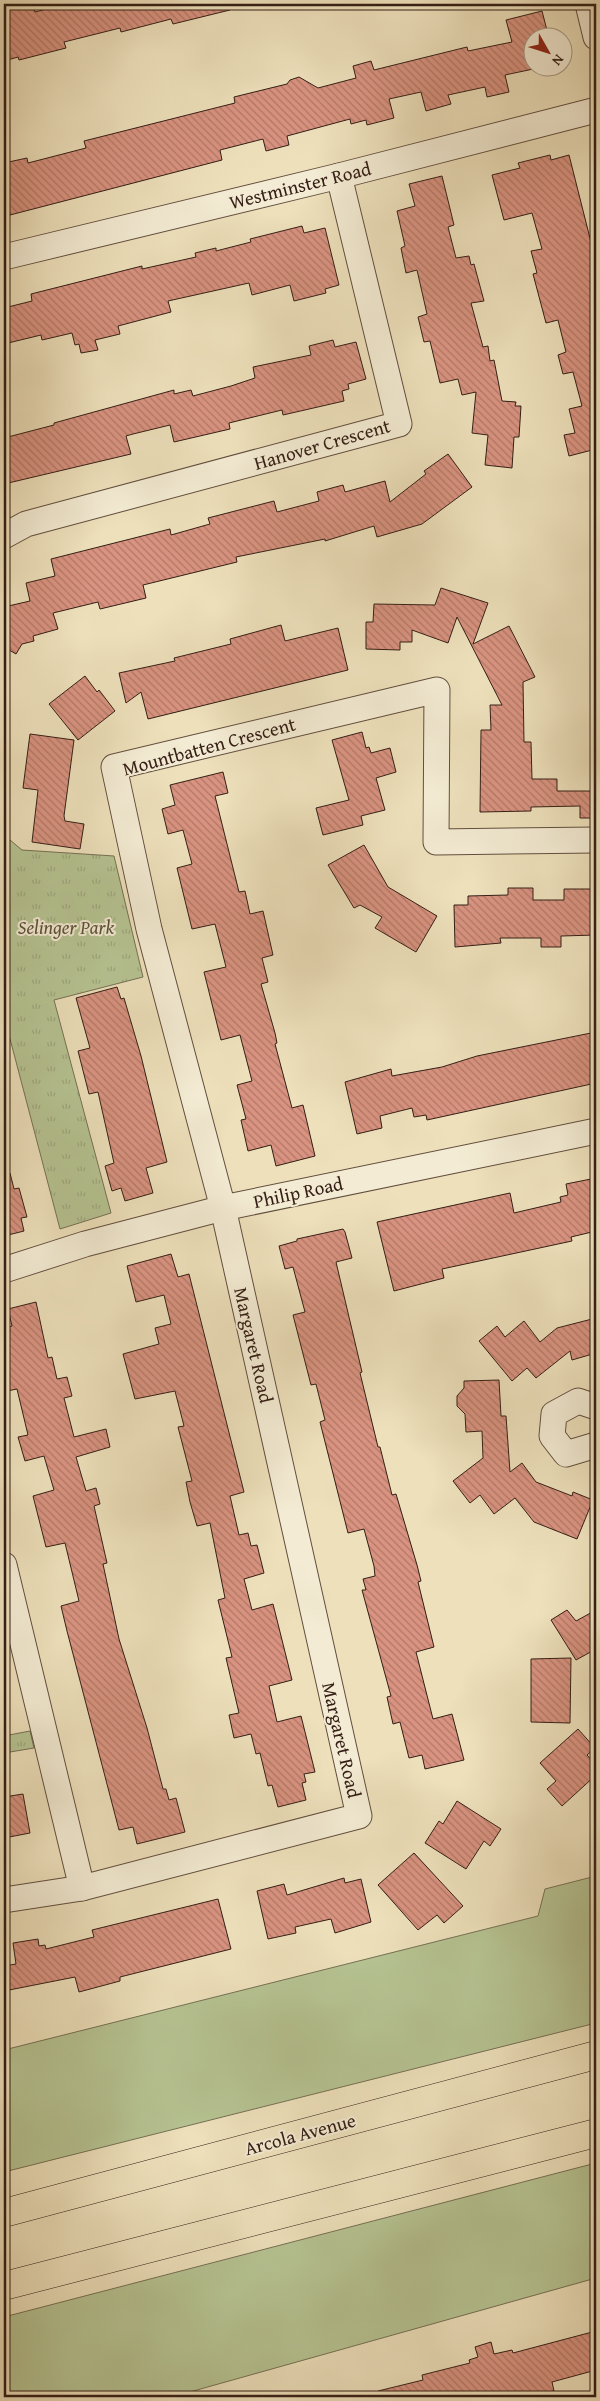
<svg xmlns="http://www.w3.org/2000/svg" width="600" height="2401" font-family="'Gentium Book Plus',serif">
  <defs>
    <pattern id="park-tufts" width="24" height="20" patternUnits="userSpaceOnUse" patternTransform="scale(1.25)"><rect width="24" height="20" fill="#b6c392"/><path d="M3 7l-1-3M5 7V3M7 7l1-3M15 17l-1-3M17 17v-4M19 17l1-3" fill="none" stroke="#9da77d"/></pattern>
    <pattern id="building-back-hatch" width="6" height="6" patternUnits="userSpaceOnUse" patternTransform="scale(1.25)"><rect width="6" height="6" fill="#d99380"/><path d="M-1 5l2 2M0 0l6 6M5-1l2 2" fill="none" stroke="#b17768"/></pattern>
  </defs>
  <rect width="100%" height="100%" fill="#ede0bb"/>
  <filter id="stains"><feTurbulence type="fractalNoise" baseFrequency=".004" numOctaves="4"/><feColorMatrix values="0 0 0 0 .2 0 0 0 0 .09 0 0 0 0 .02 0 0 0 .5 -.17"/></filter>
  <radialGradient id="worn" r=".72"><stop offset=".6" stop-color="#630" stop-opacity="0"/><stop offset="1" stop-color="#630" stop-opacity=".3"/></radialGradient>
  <g fill="#b6c392" stroke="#757054">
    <polygon points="596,1876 596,2023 4,2172 4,2050 538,1916 545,1889"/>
    <polygon points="596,2163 596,2278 172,2397 4,2397 4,2317"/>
  </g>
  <g fill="url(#park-tufts)" stroke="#757054">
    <polygon points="4,835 22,850 114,856 143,977 54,1000 111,1213 60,1229 4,1016"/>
    <polygon points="30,1731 34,1748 4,1753 4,1736"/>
  </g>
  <g fill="url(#building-back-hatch)" stroke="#341e15">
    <polygon points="23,4 33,4 35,12 65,4 229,4 230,10 173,24 171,19 121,32 120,28 64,42 66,48 19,60 18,57 4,61 4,9"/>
    <polygon points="542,11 549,38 532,38 532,68 538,68 505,75 509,92 487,97 485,87 448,95 451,104 426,111 421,92 389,99 394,118 367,125 366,120 351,124 350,119 287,136 289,145 266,151 263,139 220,150 222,160 10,215 4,190 4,163 27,158 28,163 86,148 84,141 235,103 234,97 287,84 290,80 299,77 318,88 356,78 353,66 371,61 374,70 467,47 468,51 512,42 506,20"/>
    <polygon points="550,155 551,160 569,155 596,262 596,449 569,456 564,435 575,433 569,409 582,406 573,372 563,374 558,355 566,352 558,320 546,323 533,274 537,273 531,251 542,249 532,213 504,220 492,175 520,168 518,163"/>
    <polygon points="442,176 454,225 448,227 456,258 469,256 471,265 474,264 484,301 471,303 483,347 488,346 490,361 494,360 502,401 516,402 515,406 521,406 519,437 514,437 512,468 485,465 488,435 472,433 476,392 462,395 458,379 440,383 430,341 424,342 418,317 427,314 417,270 406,273 401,248 405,246 397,211 415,206 409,184"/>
    <polygon points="302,226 304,233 325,228 339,285 325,289 326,293 294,301 290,285 252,295 249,283 168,301 171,312 118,326 120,334 95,340 98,350 81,353 79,344 75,345 72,333 42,340 41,335 4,344 4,315 6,315 4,308 32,301 31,294 142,266 142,269 196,257 195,253 216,248 216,251 251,242 250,239"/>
    <polygon points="333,340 335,347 356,342 366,379 348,384 349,389 342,391 344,401 283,415 282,410 229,423 230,429 174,442 170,425 133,434 126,436 131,454 4,484 4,438 54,425 54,423 174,390 174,394 191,390 193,396 231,386 255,378 253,367 311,355 309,346"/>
    <polygon points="448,454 472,487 422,524 377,537 374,526 325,541 325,539 236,557 237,562 143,585 146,598 100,609 98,602 53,613 58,629 33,636 34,641 22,644 16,654 4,647 4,607 30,601 26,583 55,576 51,559 170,529 171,535 210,524 208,518 274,501 277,512 319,501 317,492 343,485 345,492 385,481 390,502 426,474 424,471"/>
    <polygon points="441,588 488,603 473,644 509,626 535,677 523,682 524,742 531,742 532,779 557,779 557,791 596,791 596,818 580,818 580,806 531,807 531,811 480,812 481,730 491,730 490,705 502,705 457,617 448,643 412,630 412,642 400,642 400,650 366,649 366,622 373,622 374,604 435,605"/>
    <polygon points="281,625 285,641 338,628 348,670 148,719 141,692 126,703 119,673 175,661 174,658 231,644 230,639"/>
    <polygon points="85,676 97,692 99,690 115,711 78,740 49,704"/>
    <polygon points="362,732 366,748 369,747 371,753 390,748 396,772 376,778 385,810 361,816 363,825 323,835 316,808 349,800 332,740"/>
    <polygon points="30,734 74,740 64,816 65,821 84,824 80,849 32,842 38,790 23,788"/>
    <polygon points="223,772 228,793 215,796 239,892 245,891 250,914 263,911 273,955 262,958 268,982 261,984 275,1033 277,1043 275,1044 292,1108 303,1105 315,1156 276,1166 271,1145 248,1151 241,1120 246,1119 237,1085 252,1081 240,1035 221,1040 204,972 226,967 215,924 192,929 177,868 192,864 183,830 168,834 162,809 175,805 170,785"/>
    <polygon points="364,845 388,887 437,916 416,952 375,928 382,917 360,905 354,908 328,865"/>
    <polygon points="508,888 533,888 533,900 564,900 564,889 596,889 596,935 561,936 561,947 541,947 541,938 500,938 501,943 455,947 454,905 468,905 468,896 508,895"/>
    <polygon points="117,987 121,999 124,998 141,1056 167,1162 146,1168 153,1193 125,1201 121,1188 112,1191 105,1166 114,1163 98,1092 89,1094 78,1051 90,1048 76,998"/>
    <polygon points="596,1032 596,1083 427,1120 426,1115 414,1117 412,1108 380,1116 382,1128 357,1134 345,1082 391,1069 392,1076 442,1067 477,1056"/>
    <polygon points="10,1173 14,1189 19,1188 27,1217 21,1218 24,1231 4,1236 4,1174"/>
    <polygon points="596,1178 596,1231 571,1237 572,1241 442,1269 444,1278 394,1291 377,1222 510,1193 514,1213 561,1202 560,1197 568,1195 566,1184"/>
    <polygon points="343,1229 345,1232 352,1258 336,1262 362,1372 360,1373 378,1447 380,1447 392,1495 396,1494 417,1565 421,1581 418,1582 434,1647 416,1652 433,1719 452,1714 464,1760 425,1769 422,1755 409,1758 400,1722 393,1724 387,1697 391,1696 362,1590 366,1590 363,1579 375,1576 374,1566 364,1529 348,1533 320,1422 325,1420 316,1384 311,1385 293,1315 305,1312 293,1267 285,1269 279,1246 297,1241 297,1239"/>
    <polygon points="171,1254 178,1277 189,1274 244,1492 230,1496 239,1535 248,1533 251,1546 257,1545 264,1573 244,1579 252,1610 273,1604 292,1680 269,1686 277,1722 301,1716 315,1772 304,1774 306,1782 302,1783 306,1800 278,1807 272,1785 268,1786 260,1753 256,1754 251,1734 234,1738 229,1715 239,1713 226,1658 232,1657 218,1600 225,1598 210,1523 197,1526 190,1502 186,1482 192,1481 178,1427 184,1426 175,1391 135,1399 123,1354 159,1344 155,1328 171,1324 164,1295 136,1302 127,1266"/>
    <polygon points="36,1302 48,1358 52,1357 57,1379 67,1377 72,1396 64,1398 74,1437 106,1429 110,1447 76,1457 86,1491 96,1488 100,1504 94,1506 107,1563 103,1564 119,1639 147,1728 163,1789 166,1789 169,1800 176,1798 185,1832 137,1844 133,1827 119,1830 67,1631 61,1606 79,1601 65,1543 46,1547 33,1496 54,1490 44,1456 25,1461 18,1437 28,1435 17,1389 7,1391 4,1378 4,1332 10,1331 9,1327 12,1326 8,1309"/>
    <polygon points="596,1318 596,1353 572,1360 570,1351 536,1378 527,1368 512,1381 479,1341 497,1326 505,1337 524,1321 540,1342 557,1328"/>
    <polygon points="499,1380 501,1416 506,1416 510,1472 522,1463 536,1482 572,1496 573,1492 593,1500 577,1539 534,1522 515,1498 494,1514 480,1495 470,1503 453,1481 483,1458 482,1431 466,1432 465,1414 457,1406 457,1396 464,1388 464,1381"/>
    <polygon points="567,1610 576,1621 596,1610 596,1649 576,1660 551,1620"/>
    <polygon points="571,1658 570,1723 531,1722 531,1659"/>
    <polygon points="578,1729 595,1748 587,1755 596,1765 596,1775 562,1806 547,1789 556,1781 540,1763"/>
    <polygon points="23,1794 30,1833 4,1838 4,1797"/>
    <polygon points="457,1801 501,1829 490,1846 484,1841 466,1869 425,1843 439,1821 443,1824"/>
    <polygon points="414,1853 463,1906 444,1923 437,1915 418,1930 378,1885"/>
    <polygon points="344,1878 345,1883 361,1879 371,1922 335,1933 331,1919 295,1927 296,1933 268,1939 257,1891 284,1884 287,1895"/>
    <polygon points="218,1899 231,1949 120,1977 120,1981 79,1992 75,1977 4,1991 4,1966 16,1964 13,1943 38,1939 39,1946 45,1945 46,1949 94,1937 92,1930"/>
    <polygon points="596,2331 596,2370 552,2382 554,2391 531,2397 379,2397 378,2391 423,2380 422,2375 470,2363 469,2360 478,2357 475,2347 491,2342 494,2354 512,2350 513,2353"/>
  </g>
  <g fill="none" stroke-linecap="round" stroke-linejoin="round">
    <g stroke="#624e3e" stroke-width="27">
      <g id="minor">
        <polyline points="588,4 596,37"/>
        <polyline points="4,257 339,176 596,110"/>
        <polyline points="4,536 26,524 399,424 339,176"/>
        <polyline points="4,1270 85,1244 223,1208 596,1131"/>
        <polyline points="596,1407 578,1401 554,1414 552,1436 566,1454 596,1445"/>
        <polyline points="4,1565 82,1888 359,1816 223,1208 149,929 114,767 437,690 436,842 596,840"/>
        <polyline points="4,1900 82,1888"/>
      </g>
    </g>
    <g stroke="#341e15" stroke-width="29">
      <g id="major">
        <polyline points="4,2213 596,2055"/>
        <polyline points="4,2286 596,2133"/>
      </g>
    </g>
    <use href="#minor" stroke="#f3ebd3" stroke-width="25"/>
    <use href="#major" stroke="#ede0bb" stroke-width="28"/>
  </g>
  <g text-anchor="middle" stroke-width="4" stroke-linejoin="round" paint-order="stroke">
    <g font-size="19" fill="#341e15" stroke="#f3ebd3">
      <text transform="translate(300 185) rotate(-14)" y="7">Westminster Road</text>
      <text transform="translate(322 444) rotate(-16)" y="7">Hanover Crescent</text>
      <text transform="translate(209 746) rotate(-15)" y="7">Mountbatten Crescent</text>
      <text transform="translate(298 1192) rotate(-12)" y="7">Philip Road</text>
      <text transform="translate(254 1345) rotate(77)" y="7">Margaret Road</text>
      <text transform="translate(342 1740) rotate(77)" y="7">Margaret Road</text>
      <text transform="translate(300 2134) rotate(-15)" y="7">Arcola Avenue</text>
    </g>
    <g font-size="19" font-style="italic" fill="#5b503a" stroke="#f3ebd3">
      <text x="66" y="934">Selinger Park</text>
    </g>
  </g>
  <rect width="600" height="2401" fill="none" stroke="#ede0bb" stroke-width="20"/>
  <rect x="5" y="5" width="590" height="2391" fill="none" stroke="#341e15" stroke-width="2.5"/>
  <rect x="10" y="10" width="580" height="2381" fill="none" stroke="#341e15"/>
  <g transform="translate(548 52) rotate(129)"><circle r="24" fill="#f3ebd3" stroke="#a79987"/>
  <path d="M0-4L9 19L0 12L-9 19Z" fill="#8f2418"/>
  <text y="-8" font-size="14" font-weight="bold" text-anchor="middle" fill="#341e15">N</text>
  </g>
  <rect width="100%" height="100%" filter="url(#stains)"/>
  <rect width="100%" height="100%" fill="url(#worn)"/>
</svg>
